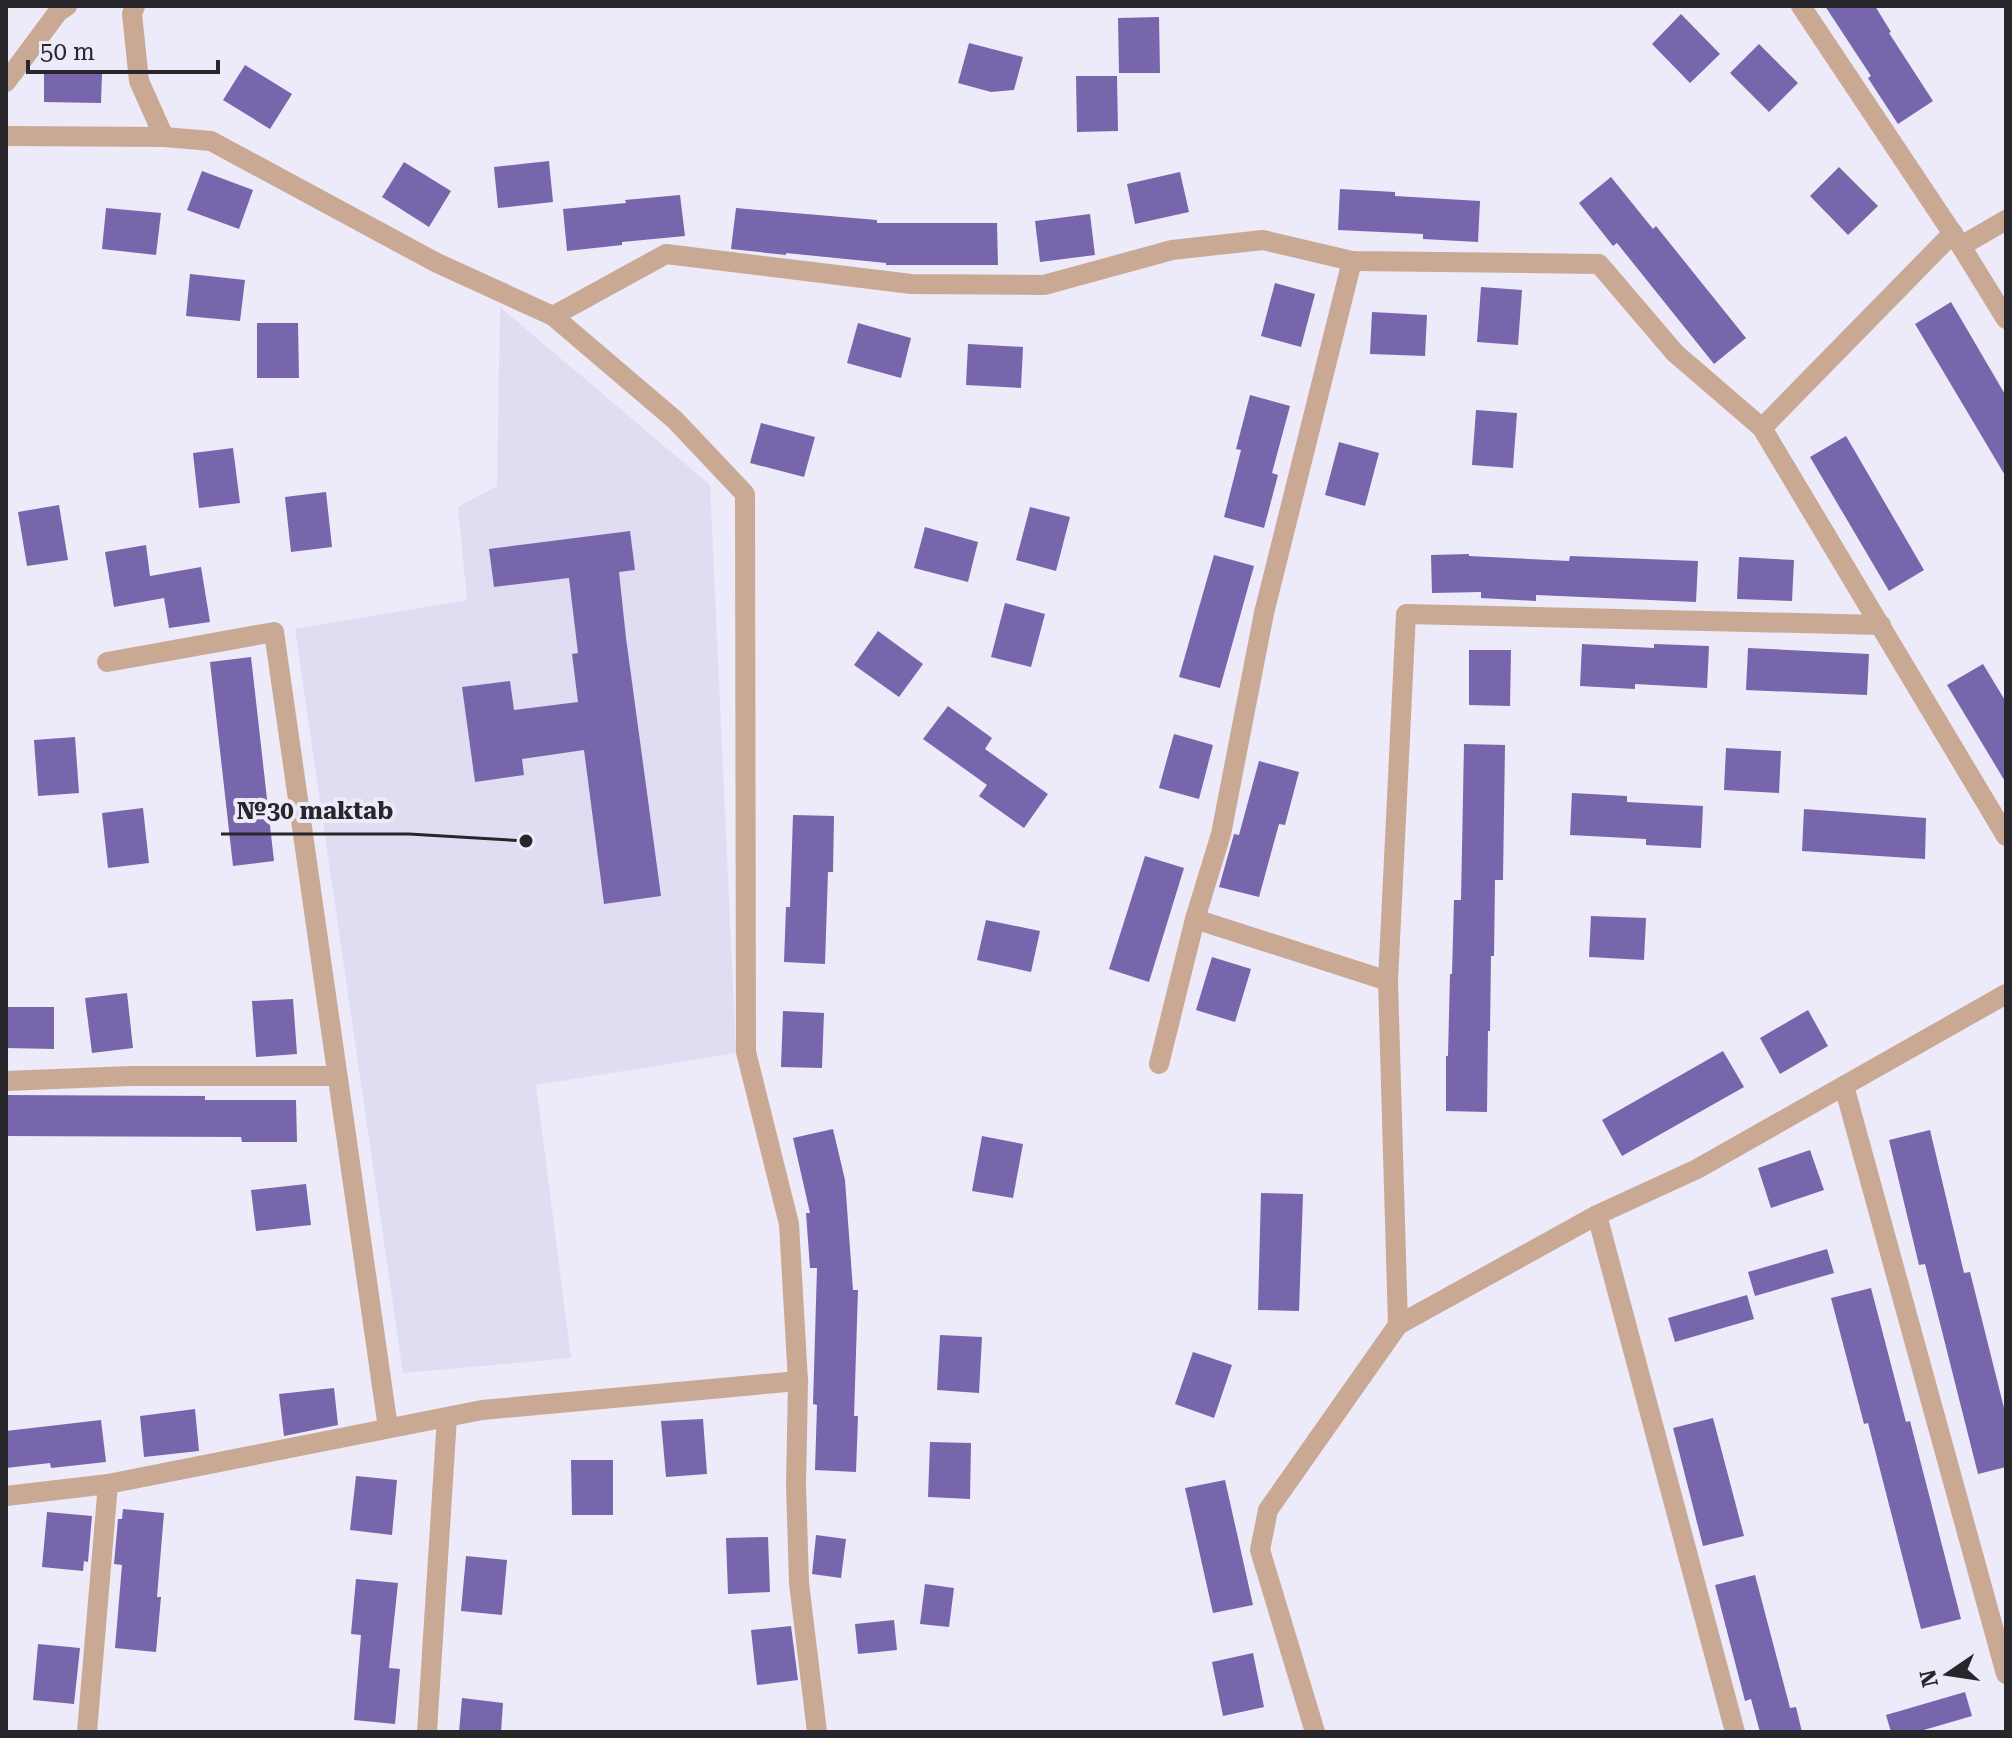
<svg xmlns="http://www.w3.org/2000/svg" width="2012" height="1738" font-family="'Roboto Serif',serif">
  <rect width="100%" height="100%" fill="#edeaf9"/>
  <polygon fill="#e0dcf2" points="500,307 710,485 736,1053 536,1085 571,1358 403,1373 295,629 467,600 458,507 497,486"/>
  <g fill="#7866ac">
    <polygon points="1825,6 1875,6 1891,32 1889,33 1933,101 1898,124 1868,78 1871,76"/>
    <polygon points="1681,14 1720,54 1690,83 1652,44"/>
    <polygon points="1159,17 1160,73 1119,73 1118,18"/>
    <polygon points="969,43 1023,57 1014,90 991,92 958,83"/>
    <polygon points="1759,44 1798,83 1769,112 1730,73"/>
    <polygon points="245,65 292,94 270,129 223,100"/>
    <polygon points="44,72 102,74 101,103 44,102"/>
    <polygon points="1076,76 1117,76 1118,131 1077,132"/>
    <polygon points="549,161 553,202 498,208 494,167"/>
    <polygon points="404,162 451,191 429,227 382,197"/>
    <polygon points="1839,167 1878,206 1848,235 1810,196"/>
    <polygon points="202,171 253,190 239,229 187,210"/>
    <polygon points="1180,172 1189,212 1135,224 1127,184"/>
    <polygon points="1611,177 1653,229 1656,226 1746,338 1714,364 1617,243 1613,246 1579,203"/>
    <polygon points="1340,189 1395,192 1395,196 1480,201 1478,242 1423,239 1423,234 1338,230"/>
    <polygon points="680,195 685,236 622,242 622,245 567,251 563,209 626,203 625,200"/>
    <polygon points="106,208 161,213 156,255 102,249"/>
    <polygon points="736,208 877,220 877,223 997,223 998,265 886,265 886,263 786,253 786,255 731,249"/>
    <polygon points="1090,214 1095,255 1040,262 1035,221"/>
    <polygon points="190,274 245,280 240,321 186,316"/>
    <polygon points="1275,283 1315,294 1301,347 1261,336"/>
    <polygon points="1481,287 1522,290 1518,345 1477,342"/>
    <polygon points="1951,302 2006,396 2006,477 1915,324"/>
    <polygon points="1372,312 1427,315 1425,356 1370,354"/>
    <polygon points="257,323 298,323 299,378 257,378"/>
    <polygon points="858,323 911,338 901,378 847,363"/>
    <polygon points="968,344 1023,347 1021,388 966,385"/>
    <polygon points="1250,395 1290,406 1272,473 1278,475 1264,528 1224,517 1241,450 1236,449"/>
    <polygon points="1476,410 1517,413 1513,468 1472,465"/>
    <polygon points="761,423 815,437 804,477 750,463"/>
    <polygon points="1846,436 1924,570 1889,591 1810,457"/>
    <polygon points="1339,442 1379,453 1365,506 1325,495"/>
    <polygon points="233,448 240,503 199,508 193,453"/>
    <polygon points="326,492 332,547 291,552 285,497"/>
    <polygon points="59,505 68,560 27,566 18,512"/>
    <polygon points="1030,507 1070,517 1056,571 1016,560"/>
    <polygon points="925,527 978,542 968,582 914,568"/>
    <polygon points="630,531 635,570 619,572 626,638 661,896 604,904 584,750 522,759 524,775 475,782 462,687 510,681 514,710 578,702 572,654 578,653 569,578 494,587 489,549"/>
    <polygon points="146,545 150,576 201,567 210,622 169,628 164,598 114,607 105,552"/>
    <polygon points="1469,554 1469,556 1569,561 1570,556 1698,561 1696,602 1536,595 1536,601 1481,598 1481,592 1432,593 1431,555"/>
    <polygon points="1214,555 1254,566 1220,688 1179,677"/>
    <polygon points="1739,557 1794,560 1792,601 1737,599"/>
    <polygon points="1005,603 1045,614 1031,667 991,657"/>
    <polygon points="878,631 923,664 899,697 854,665"/>
    <polygon points="1582,644 1654,648 1654,644 1709,646 1707,688 1635,684 1635,689 1580,686"/>
    <polygon points="1748,648 1869,654 1867,695 1746,690"/>
    <polygon points="1469,650 1511,650 1510,706 1469,705"/>
    <polygon points="251,657 274,861 233,866 210,662"/>
    <polygon points="1983,664 2006,702 2006,783 1947,685"/>
    <polygon points="948,706 992,738 985,749 1048,794 1024,828 979,796 987,785 923,739"/>
    <polygon points="1174,734 1213,745 1199,799 1159,788"/>
    <polygon points="75,737 79,793 38,796 34,740"/>
    <polygon points="1464,744 1505,745 1503,880 1495,880 1494,956 1491,956 1490,1031 1488,1031 1487,1112 1446,1111 1446,1056 1448,1056 1450,974 1452,974 1454,900 1461,900"/>
    <polygon points="1726,748 1781,751 1779,793 1724,790"/>
    <polygon points="1259,761 1299,772 1285,825 1279,824 1259,897 1219,887 1234,834 1239,835"/>
    <polygon points="1572,793 1627,796 1627,802 1703,806 1701,848 1646,845 1646,839 1570,835"/>
    <polygon points="143,808 149,863 108,868 102,813"/>
    <polygon points="1804,809 1926,818 1925,859 1802,851"/>
    <polygon points="793,815 834,816 833,872 828,872 825,964 784,962 786,907 790,907"/>
    <polygon points="1145,856 1184,868 1149,982 1109,969"/>
    <polygon points="1591,916 1646,918 1644,960 1589,957"/>
    <polygon points="986,920 1040,931 1031,972 977,960"/>
    <polygon points="1212,957 1251,969 1235,1022 1196,1010"/>
    <polygon points="127,993 133,1048 92,1053 85,998"/>
    <polygon points="293,999 297,1054 256,1057 252,1001"/>
    <polygon points="6,1007 54,1007 54,1049 6,1048"/>
    <polygon points="1808,1010 1828,1046 1780,1074 1760,1038"/>
    <polygon points="783,1011 824,1013 822,1068 781,1067"/>
    <polygon points="1723,1051 1744,1087 1622,1156 1602,1120"/>
    <polygon points="6,1095 205,1096 205,1100 296,1100 297,1142 242,1142 241,1137 6,1136"/>
    <polygon points="833,1129 845,1180 853,1290 858,1290 854,1416 858,1416 856,1472 815,1470 817,1405 813,1404 817,1268 810,1268 806,1213 810,1213 793,1138"/>
    <polygon points="1930,1130 1964,1273 1970,1272 2006,1416 2006,1467 1978,1474 1925,1264 1919,1265 1889,1140"/>
    <polygon points="982,1136 1023,1144 1013,1198 972,1191"/>
    <polygon points="1810,1150 1824,1190 1771,1208 1758,1168"/>
    <polygon points="306,1184 311,1225 256,1231 251,1190"/>
    <polygon points="1261,1193 1303,1194 1299,1311 1258,1310"/>
    <polygon points="1827,1249 1834,1273 1755,1296 1748,1272"/>
    <polygon points="1871,1288 1906,1422 1910,1421 1961,1619 1921,1629 1868,1423 1864,1424 1831,1298"/>
    <polygon points="1747,1295 1754,1319 1675,1342 1668,1318"/>
    <polygon points="940,1335 982,1337 979,1393 937,1390"/>
    <polygon points="1193,1352 1232,1365 1214,1418 1175,1404"/>
    <polygon points="334,1388 338,1425 284,1436 279,1394"/>
    <polygon points="195,1409 199,1451 144,1457 140,1416"/>
    <polygon points="1713,1418 1744,1536 1703,1546 1673,1428"/>
    <polygon points="703,1419 707,1474 666,1477 661,1421"/>
    <polygon points="101,1420 106,1462 51,1468 50,1463 6,1468 6,1431"/>
    <polygon points="930,1442 971,1443 970,1499 928,1497"/>
    <polygon points="571,1460 613,1460 613,1515 572,1515"/>
    <polygon points="356,1476 397,1480 392,1535 350,1530"/>
    <polygon points="1225,1480 1253,1605 1213,1613 1185,1488"/>
    <polygon points="123,1509 164,1513 157,1597 161,1597 156,1652 115,1648 122,1565 114,1564 118,1519 122,1519"/>
    <polygon points="47,1512 92,1516 88,1562 84,1561 83,1571 42,1567"/>
    <polygon points="816,1535 846,1539 841,1578 812,1574"/>
    <polygon points="768,1537 770,1592 728,1594 726,1538"/>
    <polygon points="466,1556 507,1560 502,1615 461,1611"/>
    <polygon points="1755,1575 1790,1708 1796,1707 1802,1732 1760,1732 1751,1699 1745,1701 1715,1585"/>
    <polygon points="356,1579 398,1583 389,1668 400,1669 395,1724 354,1720 361,1635 351,1634"/>
    <polygon points="925,1584 954,1588 949,1627 920,1624"/>
    <polygon points="894,1620 897,1650 858,1654 855,1624"/>
    <polygon points="791,1626 798,1680 757,1685 751,1630"/>
    <polygon points="38,1644 80,1648 74,1704 33,1700"/>
    <polygon points="1253,1653 1264,1707 1223,1716 1212,1662"/>
    <polygon points="1965,1692 1972,1716 1917,1732 1891,1732 1886,1715"/>
    <polygon points="462,1698 503,1703 501,1732 459,1732"/>
  </g>
  <g fill="none" stroke-linecap="round" stroke-linejoin="round">
    <g stroke="#c9a994" stroke-width="20">
      <polyline points="1801,6 1961,246 2006,319"/>
      <polyline points="6,82 58,12 67,6"/>
      <polyline points="6,136 164,137 139,81 132,14 135,6"/>
      <polyline points="164,137 211,141 437,263 553,316 675,420 745,494 746,1052 789,1224 798,1381 796,1485 799,1583 817,1732"/>
      <polyline points="1961,246 2006,220"/>
      <polyline points="553,316 666,254 911,284 1044,285 1172,250 1263,240 1352,261 1599,264 1675,353 1762,428 2006,836"/>
      <polyline points="1762,428 1953,233"/>
      <polyline points="107,662 274,632 388,1428"/>
      <polyline points="1195,919 1388,981"/>
      <polyline points="1159,1064 1195,919 1221,834 1264,613 1352,261"/>
      <polyline points="6,1081 130,1076 337,1076"/>
      <polyline points="1844,1086 2006,1674"/>
      <polyline points="1597,1215 1735,1732"/>
      <polyline points="1398,1325 1388,981 1406,614 1881,625"/>
      <polyline points="6,1496 108,1484 482,1410 798,1381"/>
      <polyline points="87,1732 108,1484"/>
      <polyline points="427,1732 447,1417"/>
      <polyline points="1315,1732 1260,1550 1268,1510 1398,1325 1597,1215 1697,1169 2006,994"/>
    </g>
  </g>
  <path fill="none" stroke="#27262b" stroke-width="3" d="M526 841L409 834H221"/>
  <circle fill="#27262b" stroke="#edeaf9" stroke-width="3" cx="526" cy="841" r="8"/>
  <g font-size="24" text-anchor="middle" font-weight="bold" fill="#27262b" stroke="#edeaf9" stroke-width="8" stroke-linejoin="round" paint-order="stroke">
    <text x="315" y="819">№30 maktab</text>
  </g>
  <rect width="2012" height="1738" fill="none" stroke="#27262b" stroke-width="16"/>
  <g transform="translate(1948 1674) rotate(257)" stroke="#edeaf9" stroke-width="6" paint-order="stroke">
  <path d="M0-6L14 30L0 20L-14 30Z" fill="#27262b"/>
  <text y="-12" font-size="22" font-weight="bold" text-anchor="middle" fill="#27262b">N</text>
  </g>
  <path d="M28 60v12h190v-12" fill="none" stroke="#27262b" stroke-width="4"/>
  <text x="40" y="60" font-size="24" fill="#27262b" stroke="#edeaf9" stroke-width="6" paint-order="stroke">50 m</text>
</svg>
